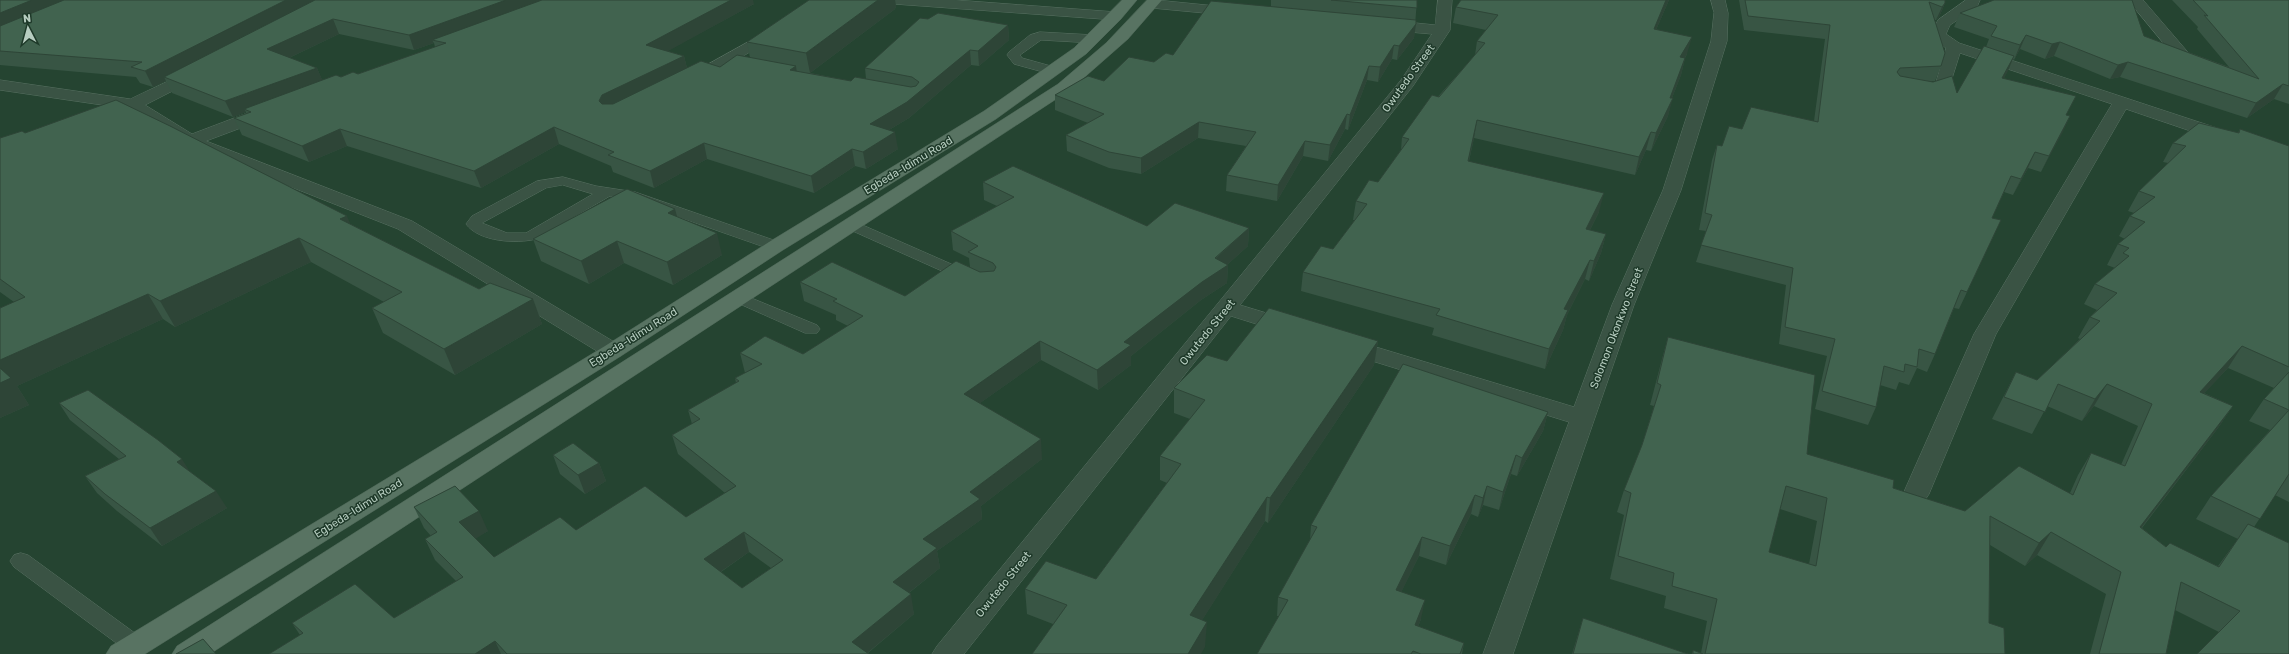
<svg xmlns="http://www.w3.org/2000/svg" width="2289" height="654" font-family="Rubik,sans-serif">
  <rect width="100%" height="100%" fill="#254431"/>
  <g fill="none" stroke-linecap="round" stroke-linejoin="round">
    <g stroke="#587162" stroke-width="1">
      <g id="service">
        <path d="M768,31L772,32L774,35L772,38C758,47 706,81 691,78L689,75Z"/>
        <polygon points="1040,32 1094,35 1100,39 1094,43 1041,40 1020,55 1022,58 1058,68 1060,71 1058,74 1054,75 1014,64 1007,55 1009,52 1030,35"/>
        <path d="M563,177L596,186L635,192L782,243L784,246L782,249H770L627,199L610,196L536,239C517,244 479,242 466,224L472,216L537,181ZM563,185L593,194L526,233H507L482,223L546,188Z"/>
        <polygon points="851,220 974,274 976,277 974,280 962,280 846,228 843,225 846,222"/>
        <polygon points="739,293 817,325 820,329 817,333 805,333 733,301 731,298 733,295"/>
        <polygon points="21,553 28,555 143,639 146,645 143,651 135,654 127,651 14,567 10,561 14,555"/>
      </g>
    </g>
    <g stroke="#587162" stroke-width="1">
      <g id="minor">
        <polygon points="887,0 955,0 1116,12 1123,16 1116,20 894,4"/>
        <polygon points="1156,0 1236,8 1243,12 1236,16 1152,8 1145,4 1147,1"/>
        <polygon points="1438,0 1452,0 1450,30 1413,86 1240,305 1296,322 1299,327 1296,332 1288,334 1231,316 964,654 932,654 937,646 1401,80 1432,34 1386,30 1378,25 1381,22 1386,20 1435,25"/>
        <polygon points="1711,0 1725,0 1728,13 1727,41 1681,190 1634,305 1513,654 1483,654 1569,422 1340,351 1337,346 1340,341 1348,339 1356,341 1574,407 1612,305 1663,190 1711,41 1714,13"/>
        <polygon points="1966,0 1980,0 1977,7 1950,25 1946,34 1959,43 2229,132 2232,136 2229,140 2217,140 2126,109 1996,334 1929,494 1925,500 1916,503 1907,500 1903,494 1974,334 2112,104 1960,53 1949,88 1934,95 1916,94 1914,90 1916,86 1936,82 1946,48 1930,36 1938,20"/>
        <polygon points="2128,0 2143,0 2192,57 2194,60 2192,63 2180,63"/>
        <polygon points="196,68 202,70 204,73 202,76 145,105 192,134 258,109 270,109 273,113 270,117 206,141 412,221 621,346 624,351 621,356 613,358 605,356 398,229 184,145 132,111 123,114 117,113 116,107 0,90 0,80 130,99"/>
      </g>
    </g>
    <g stroke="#466050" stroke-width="1">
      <g id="primary">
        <polygon points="1122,0 1137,0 1121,19 1086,54 996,119 783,250 621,356 145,654 106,654 111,646 605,346 769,242 984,111 1074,48"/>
        <polygon points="1147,0 1162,0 1128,39 1070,90 210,654 172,654 177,646 1058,84 1106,43"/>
      </g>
    </g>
    <use href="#service" fill="#3a5344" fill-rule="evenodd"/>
    <use href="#minor" fill="#3a5344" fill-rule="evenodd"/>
    <use href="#primary" fill="#587362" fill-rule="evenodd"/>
  </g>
  <g fill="#385544" fill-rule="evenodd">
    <path d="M0,0L754,4L667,51L684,56L687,68L720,67L750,58L747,42L839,0H895L896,6L895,9L810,73L851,81L866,79L865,68L928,19L1008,25L1009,40L979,66L971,65L909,118L889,130L898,149L866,169L855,166L814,193L707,159L654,188L613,172L611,166L559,144L481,188L347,146L309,162L242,135L234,118L246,113V112L233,117L172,93L166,81L153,87L140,83L136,77L0,65ZM339,34L414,50L434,43L435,47L358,74L322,80L317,68L289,58Z"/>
    <polygon points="1271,0 1417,0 1414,38 1397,60 1392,59 1378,82 1367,80 1348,130 1345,129 1328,161 1303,156 1277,201 1226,191 1227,175 1246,146 1198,138 1141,174 1109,168 1067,151 1066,135 1088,123 1055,110 1055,95 1104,81 1173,55 1271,7"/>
    <polygon points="1461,0 1669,0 1656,30 1687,54 1685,58 1681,75 1672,98 1668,116 1651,151 1646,150 1635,175 1474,138 1469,161 1599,212 1590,230 1606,234 1601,253 1589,281 1585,279 1567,315 1563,330 1545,369 1432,335 1434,328 1301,291 1303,272 1333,249 1355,220 1353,220 1356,201 1378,182 1401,150 1402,137 1475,55 1477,41 1486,30 1453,23 1456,7"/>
    <polygon points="1739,0 1945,0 1945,3 1939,17 1936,20 1934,20 1941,66 1935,81 1929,81 1957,93 1986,47 1989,39 1954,27 1960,13 2144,36 2229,67 2197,29 2198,27 2172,0 2289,0 2289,104 2274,99 2247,118 2120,77 2110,79 2054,56 2045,59 2020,49 2014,60 2013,59 2004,78 2066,115 2070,116 2041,172 2028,168 2013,195 2004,192 1992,218 2001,220 1959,309 1954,308 1935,354 1927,372 1917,368 1909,385 1899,382 1896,390 1880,385 1876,407 1868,425 1815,409 1827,356 1779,344 1786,285 1696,262 1706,231 1699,230 1712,160 1717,145 1722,146 1742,129 1814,121 1825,39 1744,30"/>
    <path d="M2240,129L2289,146V502L2275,495L2254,527L2289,654L2219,632L2175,610L2166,654H2090L2106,594L2037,555L2025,566L1990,545L1989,623L2005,654H1692L1693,650L1701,653L1707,621L1664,608L1666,596L1610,579L1624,515L1617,512L1624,490L1642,445L1654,406L1650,405L1662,359L1668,337L1807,454L1893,488L1965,511L2070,493L2078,475L2091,453L2121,465L2138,426L2094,406L2082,421L2047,406L2032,434L1992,419L2016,372L2037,380L2080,339L2078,338L2090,317L2097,310L2084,304L2095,284L2115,268L2107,265L2118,244L2125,239L2119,236L2130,216L2134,213L2128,211L2139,191L2168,163L2163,162L2173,143L2238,133ZM2228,368L2274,388L2264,399L2249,421L2270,430L2211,496L2196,519L2238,539L2218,566L2166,547L2142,528L2218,428L2233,406L2204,393ZM1780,509L1817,521L1809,564L1769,552Z"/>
    <polygon points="25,133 350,224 479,289 533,299 542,324 455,375 383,333 372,308 384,302 311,262 175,327 163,319 17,386 29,405 0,418 0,308 14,302 0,292 0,138"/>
    <path d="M983,182L1147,226L1249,228L1248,246L1228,264L1227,283L1201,300L1131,356V365L1098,390L1041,360L980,403L1042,459L981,506L982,519L937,551L940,568L909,593L914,614L868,653L869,654H269L300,635L292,623L394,618L456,581L435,560L425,539L431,536L424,528L414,507L488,531L475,538L494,557L576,530L686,517L725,493L678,454L672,435L692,424L688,410L736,383L735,378L745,373L740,353L803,354L848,326L836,320V315L804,301L800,282L905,296L970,267L969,258L953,250L951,231L997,206L984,200ZM749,552L771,568L742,588L721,572Z"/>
    <polygon points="677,217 722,255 673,285 624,263 589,284 541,261 533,239"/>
    <polygon points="1378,341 1374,365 1268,523 1265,521 1202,620 1205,647 1053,624 1027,614 1025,589 1096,579 1167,483 1160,480 1160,456 1190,419 1174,413 1174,388 1227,361"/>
    <polygon points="59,403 189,471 227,508 162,546 117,511 97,493 85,476 119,459 70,420"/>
    <polygon points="1548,412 1543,431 1517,476 1511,474 1499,510 1483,505 1478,517 1471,514 1446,565 1419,556 1401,592 1421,619 1418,627 1464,643 1462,654 1257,654 1279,616 1277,616 1278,597 1310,540 1311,525"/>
    <polygon points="553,455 599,463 606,481 585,494 560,474"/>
    <polygon points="1583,618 1688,654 1572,654"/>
  </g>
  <g fill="#2e4537">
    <polygon points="32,0 75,0 0,31 0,13"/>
    <polygon points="286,0 321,0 164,77 166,81 153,87 145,71"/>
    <polygon points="506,0 551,0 432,40 434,43 414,50 409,35"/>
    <polygon points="731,0 753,0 754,4 650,61 646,45"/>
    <polygon points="878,0 895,0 896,6 895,9 810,73 806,53"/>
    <polygon points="1666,0 1669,0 1649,46 1654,29"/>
    <polygon points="1945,3 1939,17 1936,20 1942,7"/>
    <polygon points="333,19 339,34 274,65 267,49"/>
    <polygon points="1416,24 1414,38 1397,60 1399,46"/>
    <polygon points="1008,25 1009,40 979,66 978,51"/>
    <polygon points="2026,35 2020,49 2014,60 2020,45"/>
    <polygon points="1692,37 1687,54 1676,74 1680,57"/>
    <polygon points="2060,42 2054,56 2045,59 2052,44"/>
    <polygon points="1394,45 1392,59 1378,82 1380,67"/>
    <polygon points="970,50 971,65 909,118 872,140 870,124"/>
    <polygon points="684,56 688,72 604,117 599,101 602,95"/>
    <polygon points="2014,56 2008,71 1996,93 2002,78"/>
    <polygon points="1685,58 1681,75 1667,111 1673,98 1668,116 1651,151 1656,133"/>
    <polygon points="2128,62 2120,77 2110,79 2118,65"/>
    <polygon points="796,66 798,82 790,70"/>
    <polygon points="1369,66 1367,80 1348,130 1350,115"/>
    <polygon points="317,68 324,84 244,109 246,112 233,117 225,101"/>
    <polygon points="2283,84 2274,99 2247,118 2256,103"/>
    <polygon points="1347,114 1345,129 1328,161 1330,145"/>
    <polygon points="2070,116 2063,132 2041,172 2049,156"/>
    <polygon points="1477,120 1474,138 1464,179 1468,161"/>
    <polygon points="1199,122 1198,138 1141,174 1141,158"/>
    <polygon points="554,127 559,144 481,188 474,171"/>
    <polygon points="340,129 347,146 309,162 302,146"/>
    <polygon points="895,132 898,149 866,169 863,152"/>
    <polygon points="1651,132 1646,150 1635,175 1639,157"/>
    <polygon points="1305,141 1303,156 1277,201 1278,185"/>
    <polygon points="704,143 707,159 654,188 650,171"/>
    <polygon points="852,149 855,166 814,193 811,176"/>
    <polygon points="2035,152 2028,168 2013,195 2021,179"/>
    <polygon points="1604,193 1599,212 1581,248 1586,229"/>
    <polygon points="675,209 681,231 668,213"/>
    <polygon points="347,216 357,240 340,219"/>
    <polygon points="1249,228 1248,246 1227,265 1228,265 1227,283 1201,300 1131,356 1131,365 1098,390 1097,370 1124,342"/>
    <polygon points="717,233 722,255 673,285 667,262"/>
    <polygon points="1606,234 1601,253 1589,281 1594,261"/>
    <polygon points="299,238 311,262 175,327 160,301"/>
    <polygon points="617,241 624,263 589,284 581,261"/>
    <polygon points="1590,260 1585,279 1567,315 1563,330 1545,369 1549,349 1564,309"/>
    <polygon points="148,294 163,319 17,386 29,405 0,418 0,360"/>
    <polygon points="533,299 542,324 455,375 444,349"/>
    <polygon points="1040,341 1041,360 966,413 964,394"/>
    <polygon points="1378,341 1374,365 1268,523 1270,498"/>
    <polygon points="2242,346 2228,368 2186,413 2200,392"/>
    <polygon points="2107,384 2094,406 2082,421 2095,399"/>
    <polygon points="2233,406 2218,428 2125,549 2140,527"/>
    <polygon points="1548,412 1543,431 1517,476 1522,458"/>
    <polygon points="1041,439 1042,459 981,506 982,519 937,551 940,568 897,602 893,582 923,539 970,492"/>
    <polygon points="1516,455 1511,474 1499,510 1503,492"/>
    <polygon points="182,459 193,477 177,462"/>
    <polygon points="599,463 606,481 585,494 578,475"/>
    <polygon points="1487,486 1483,505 1478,517 1483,498"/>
    <polygon points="216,491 227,508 162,546 150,528"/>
    <polygon points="1475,495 1471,514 1446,565 1450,546"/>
    <polygon points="1267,497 1265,521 1189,641 1190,615"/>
    <polygon points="479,511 488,531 469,543 459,522"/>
    <polygon points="744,532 749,552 710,579 704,559"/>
    <polygon points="2051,532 2037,555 2025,566 2039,543"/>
    <polygon points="1422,537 1419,556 1393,609 1396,590"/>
    <polygon points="911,594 914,614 866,654 852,642"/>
    <polygon points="1425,600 1421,619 1411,645 1415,625"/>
    <polygon points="1207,622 1205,647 1201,654 1188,654"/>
    <polygon points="495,641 501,654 475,654"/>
  </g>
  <g fill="#41634f" stroke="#2e4537" fill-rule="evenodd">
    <polygon points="0,0 32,0 0,13"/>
    <polygon points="64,0 286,0 145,71 131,67 142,62 0,51 0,26"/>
    <polygon points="315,0 506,0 409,35 333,19 267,49 317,68 225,101 164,77"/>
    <polygon points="542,0 731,0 646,45 684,56 602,95 599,101 602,104 613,104 701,61 720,67 737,55 796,66 790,70 851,81 855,77 911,87 916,86 919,82 912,77 865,68 920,18 928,19 938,13 1008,25 978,51 970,50 907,102 870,124 895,132 863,152 852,149 811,176 704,143 650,171 608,155 614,152 554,127 474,171 340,129 302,146 234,118 251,112 244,109 336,75 341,77 353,72 358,74 446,43 432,40"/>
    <polygon points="809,0 878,0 806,53 747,42"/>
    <polygon points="1331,0 1417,0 1417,8"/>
    <polygon points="1461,0 1666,0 1654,29 1692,37 1680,57 1685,58 1670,98 1673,98 1656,133 1651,132 1639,157 1477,120 1468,161 1604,193 1586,229 1606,234 1594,261 1590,260 1564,309 1568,310 1549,349 1436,315 1440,309 1303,272 1321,246 1333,249 1367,204 1356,201 1369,180 1378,182 1409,139 1402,137 1432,95 1439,97 1485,43 1477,41 1498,15 1456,7"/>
    <polygon points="1745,0 1945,0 1945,3 1942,7 1929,2 1945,53 1941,66 1900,68 1897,72 1900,76 1933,82 1952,76 1957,93 1984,46 2014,56 2002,78 2076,96 2066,115 2070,116 2049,156 2035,152 2021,179 2011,176 1992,218 2001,220 1967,292 1961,290 1935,354 1919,349 1917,367 1905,364 1904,372 1884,366 1876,407 1822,391 1835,339 1785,327 1793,268 1701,245 1712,215 1705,213 1717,145 1722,146 1729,126 1742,129 1751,107 1818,122 1830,25 1748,16"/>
    <polygon points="1994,0 2132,0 2144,36 2259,79 2204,15 2208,16 2193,0 2289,0 2289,86 2283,84 2256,103 2128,62 2118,65 2060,42 2052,44 2026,35 2020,45 1991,36 1997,26 1960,13"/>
    <polygon points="1211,1 1416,20 1416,24 1399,46 1394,45 1380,67 1369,66 1350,115 1347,114 1330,145 1305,141 1278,185 1227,175 1256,132 1199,122 1141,158 1109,152 1066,135 1104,114 1055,95 1088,76 1104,81 1129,57 1154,62 1166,53 1173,55"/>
    <polygon points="116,100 170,126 347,216 340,219 479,289 490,283 533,299 444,349 372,308 402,292 299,238 160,301 148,294 0,360 0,308 25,297 0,279 0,138 22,131 25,133"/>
    <path d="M2199,123L2239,133L2240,129L2289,146V367L2242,346L2200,392L2233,406L2140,527L2166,547L2170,543L2219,567L2248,524L2289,543V654H2197L2240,611L2181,582L2166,654H2099L2121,572L2051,532L2039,543L1990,516L1989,623L2004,628L2005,654H1705L1717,599L1672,586L1674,573L1618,556L1631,493L1624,490L1642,445L1661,385L1657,383L1668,337L1815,375L1807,454L1894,480L1893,488L1965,511L2019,466L2073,495L2091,453L2125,466L2152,404L2107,384L2095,399L2058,384L2045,412L2004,397L2016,372L2037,380L2100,321L2090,317L2117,293L2095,284L2129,256L2123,253L2129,248L2118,244L2145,222L2130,216L2155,197L2139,191L2186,146L2173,143ZM1786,486L1827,498L1816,566L1769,552Z"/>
    <path d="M1013,166L1147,226L1175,203L1249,228L1215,258L1228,265L1202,282L1124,342L1131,345L1097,370L1040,341L964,394L1041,439L970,492L980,499L923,539L937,548L893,582L911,594L852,642L869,654H507L495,641L475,654H269L303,633L292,623L355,584L394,618L463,577L425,539L437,532L414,507L455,486L479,511L459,522L494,557L560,517L576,530L645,486L686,517L736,486L672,435L700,419L688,410L739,381L735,378L762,364L740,353L765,336L803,354L863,316L833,301L837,299L800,282L832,262L905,296L956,261L980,272L994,271L996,267L993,263L968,252L978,246L951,231L1014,197L983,182ZM744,532L783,560L742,588L704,559Z"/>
    <polygon points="627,189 675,209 668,213 717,233 667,262 617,241 581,261 533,239"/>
    <polygon points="1269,308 1378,341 1270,498 1267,497 1190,615 1207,622 1188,654 1032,654 1067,605 1025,589 1046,561 1096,579 1181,464 1160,456 1205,400 1174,388 1207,355 1227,361"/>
    <polygon points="1403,364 1548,412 1522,458 1516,455 1503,492 1487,486 1483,498 1475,495 1450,546 1422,537 1396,590 1425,600 1415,625 1464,643 1460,654 1421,654 1413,651 1411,654 1257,654 1288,600 1278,597 1317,527 1311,525"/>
    <polygon points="0,368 11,378 0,383"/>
    <polygon points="2289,372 2289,474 2260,519 2211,496 2289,410 2264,399"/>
    <polygon points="88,390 158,440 182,459 177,462 216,491 150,528 105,494 85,476 126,456 59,403"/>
    <polygon points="573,443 599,463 578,475 553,455"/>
    <polygon points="1583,618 1688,654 1573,654"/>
    <polygon points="203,639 216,654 176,654"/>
    <polygon points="1693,650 1703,654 1693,654"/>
  </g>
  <g text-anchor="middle" stroke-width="3" stroke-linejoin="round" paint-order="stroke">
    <g font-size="11" fill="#b7cdc0" stroke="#1e3929">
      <text transform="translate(1408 78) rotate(-54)" y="4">Owutedo Street</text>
      <text transform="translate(908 165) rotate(-31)" y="4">Egbeda-Idimu Road</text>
      <text transform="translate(1616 328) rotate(-69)" y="4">Solomon Okonkwo Street</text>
      <text transform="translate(1207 332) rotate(-51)" y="4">Owutedo Street</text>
      <text transform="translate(633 337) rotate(-32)" y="4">Egbeda-Idimu Road</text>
      <text transform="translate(358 508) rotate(-32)" y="4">Egbeda-Idimu Road</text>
      <text transform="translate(1003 584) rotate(-51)" y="4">Owutedo Street</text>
    </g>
  </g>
  <g transform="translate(28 28) rotate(354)" stroke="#1e3929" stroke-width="3" paint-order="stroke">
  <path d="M0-3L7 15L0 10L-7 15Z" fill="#b7cdc0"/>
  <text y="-6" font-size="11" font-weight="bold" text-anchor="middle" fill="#b7cdc0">N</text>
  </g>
</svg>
